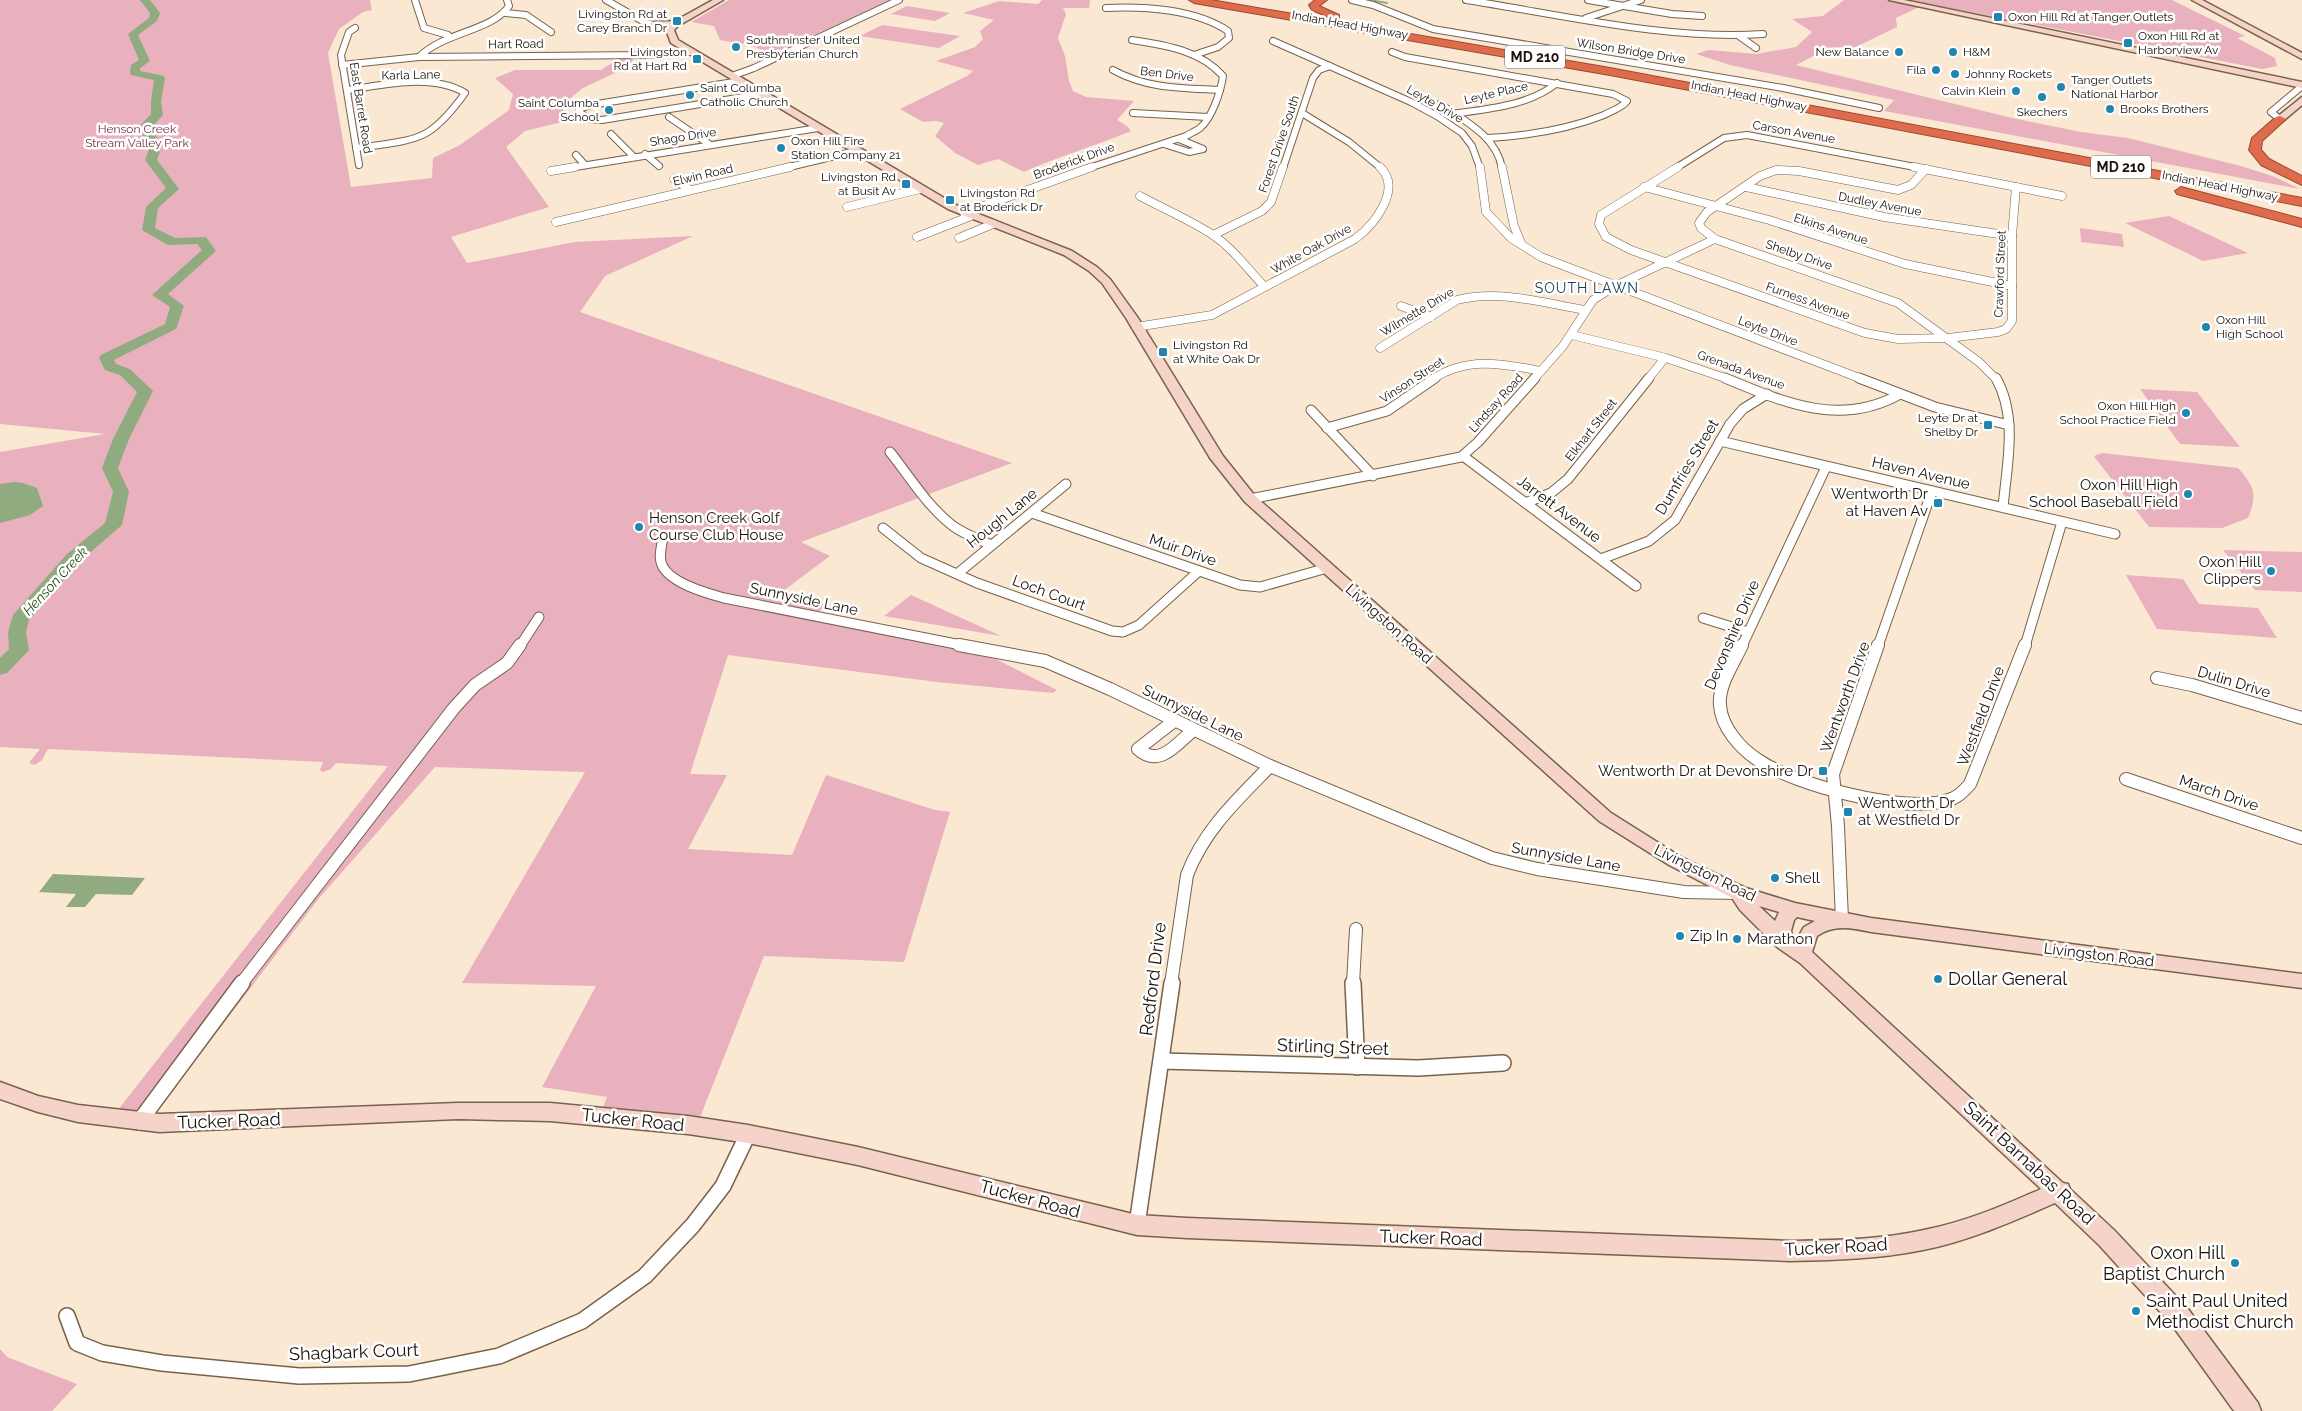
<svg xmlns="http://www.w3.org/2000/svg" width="2302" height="1411" font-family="Raleway,sans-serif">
  <rect width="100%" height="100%" fill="#fbe8d3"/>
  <g fill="#e8b1bd">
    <polygon points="0,0 370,0 372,10 363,12 339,29 328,53 351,187 432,178 433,158 460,145 509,110 513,94 495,78 515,70 601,70 620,58 633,59 630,66 583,88 562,105 566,121 525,131 506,147 549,207 451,237 467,263 575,242 693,236 605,276 580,312 1012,463 801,542 830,556 779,594 826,604 817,614 966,644 1057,690 1053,693 937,682 728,655 690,774 727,775 688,849 792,855 826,775 935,810 950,812 904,962 764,956 695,1130 599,1118 607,1097 542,1087 596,986 462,983 585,772 435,767 320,897 154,1114 117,1111 388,766 336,763 331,769 323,772 320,770 323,762 48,749 42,760 35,765 29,763 40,749 0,747 0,452 105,434 0,424"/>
    <path d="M729,0H890L768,56C751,40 741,45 720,40L714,26L691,22Z"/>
    <path d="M1042,0H1090L1089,8H1063L1066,14L1058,38L1065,56L1069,81L1073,91L1086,97L1134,101L1117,120L1127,126L1131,131C1095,146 1059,156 1024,172L998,159L978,165L955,153L935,136L944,123L936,121L923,122L900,109L967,76L973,71L936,61L975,47L983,39L980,31L994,20L963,13L999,1L1038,4Z"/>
    <polygon points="1844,0 1886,0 1919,7 1896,18 1897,27 1837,56 1821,52 1796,65 2012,118 2081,132 2128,138 2241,166 2275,177 2300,189 1884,111 1894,100 1730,65 1696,54 1709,50 1756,54 1796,47 1812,32 1792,19 1823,16"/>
    <polygon points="1909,0 2172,0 2245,36 2237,38 2275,58 2277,66 2262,69"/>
    <polygon points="907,6 950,13 935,21 891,14"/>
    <polygon points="882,25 960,36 939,48 860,36"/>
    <polygon points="2169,216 2248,253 2203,261 2125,223"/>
    <polygon points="2080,228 2122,234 2124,247 2081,242"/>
    <polygon points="2140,389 2197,392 2240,447 2180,444"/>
    <path d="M2102,453L2238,468C2254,486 2258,494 2248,518L2222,528L2149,527L2096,459L2094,456Z"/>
    <polygon points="2223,550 2302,552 2302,592 2255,590"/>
    <polygon points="2126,575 2183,579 2199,604 2258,608 2277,638 2157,629"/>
    <polygon points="911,595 1001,636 884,616"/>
    <polygon points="0,1349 7,1357 77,1384 52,1411 0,1411"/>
  </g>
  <g fill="#91ab80">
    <polygon points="14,482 23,483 37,488 43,506 30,515 0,523 0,484"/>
    <polygon points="53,874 145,878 132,895 96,894 85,907 66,907 76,894 39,892"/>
  </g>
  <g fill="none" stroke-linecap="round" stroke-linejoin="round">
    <polyline stroke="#91ab80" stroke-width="2" points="1369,0 1387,3"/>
    <polygon fill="#91ab80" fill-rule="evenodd" points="140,0 150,0 160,13 157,21 138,35 150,61 140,68 140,71 164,76 165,78 161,101 163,115 151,128 153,134 163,143 157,160 179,189 158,208 155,228 175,238 206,237 216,251 168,294 184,306 176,329 114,360 116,364 130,369 153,391 129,439 118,468 129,492 122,525 79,562 29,620 26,632 29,650 7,673 0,675 0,658 9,649 8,632 13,615 67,554 105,523 113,492 102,468 113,439 137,392 120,375 105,370 99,358 101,355 165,324 170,307 152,295 202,250 197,244 168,245 142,230 146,207 166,188 145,160 151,144 144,137 139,127 151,114 151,101 154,80 131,75 130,73 131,65 139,60 128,34 149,18 150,13"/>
    <g stroke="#77624b" stroke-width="8">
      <g id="street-far4">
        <polyline points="415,0 424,28 448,35"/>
        <polyline points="606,0 646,23 670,30"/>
        <polyline points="1352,0 1373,5 1433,29 1783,88 1879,108"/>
        <path d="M1466,0C1564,15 1664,40 1763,34"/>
        <polyline points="1588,0 1672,14 1702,16"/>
        <path d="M1106,8C1144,6 1195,9 1228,31L1229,38L1218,47L1194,55"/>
        <polyline points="506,13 526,15 551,32"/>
        <polyline points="1586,18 1641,0"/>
        <polyline points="355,28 349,32 341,55 359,165"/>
        <polyline points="1739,36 1756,48"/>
        <polyline points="1273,41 1411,102 1437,116 1462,133 1472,146 1480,168"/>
        <path d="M1392,52L1405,57L1613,94L1627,101C1622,108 1611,111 1604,115C1566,130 1527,136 1487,138"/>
        <path d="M419,57C444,32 492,31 509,6L507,0"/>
        <polyline points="342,65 419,57 645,55 690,52"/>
        <path d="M1113,70C1147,89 1183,88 1220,90"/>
        <polyline points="732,76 754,68 899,0"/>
        <polyline points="740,81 591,105 579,109 579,112 589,119 602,120 762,94"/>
        <path d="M348,90C384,85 432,73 465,93C455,107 442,123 428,132C411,143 376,145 356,148"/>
        <path d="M1440,104C1465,121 1496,136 1502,168"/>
        <polyline points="1133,113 1208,117"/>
        <polyline points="1302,113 1349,142 1381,168"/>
        <path d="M1452,114C1487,109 1529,106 1557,83"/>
        <polyline points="669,117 709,144"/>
        <polyline points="2280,119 2271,112 2302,86"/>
        <polyline points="611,134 633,156"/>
        <polyline points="1164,144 1189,152 1203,149 1179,139"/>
        <polyline points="645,154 659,166"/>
        <polyline points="576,155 585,165"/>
        <polyline points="569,168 818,128"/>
        <polyline points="785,168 856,151"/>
        <path d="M1089,168L1186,136C1191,133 1196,131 1200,128C1212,118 1221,91 1223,76C1200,50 1165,45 1132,40"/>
        <polyline points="1283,168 1313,78 1319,70 1330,66"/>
        <polyline points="1676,168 1724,138 1747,135 1920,168"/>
      </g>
    </g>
    <g stroke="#77624b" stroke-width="9">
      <g id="street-far3">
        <polyline points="1480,167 1486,212 1511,238 1541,257 1862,379"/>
        <polyline points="1502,167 1514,226 1521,243"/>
        <polyline points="1678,167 1601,215 1599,224 1606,237 1631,250 1865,333 1898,339 1948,338 1998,332 2006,329 2012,321 2012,236 2016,187"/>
        <polyline points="1914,167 2062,196"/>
        <polyline points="1926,169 1911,185 1898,190 1799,171 1776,170 1760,176 1707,212 1699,223 1701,228 1715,239 1898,303 1979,362 1996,379"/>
        <polyline points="551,171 575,167"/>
        <polyline points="674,179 689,189"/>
        <polyline points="1644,187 1769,220 1905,264 2012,286"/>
        <polyline points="1746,187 1884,217 2012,236"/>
        <path d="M1140,196C1164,209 1190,220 1213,235C1234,249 1248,270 1265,287"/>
        <polyline points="847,207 920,189"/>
        <polyline points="964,213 1092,167"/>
        <polyline points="556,222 790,167"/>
        <polyline points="1213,235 1262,211 1271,202 1283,167"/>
        <polyline points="917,237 971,216"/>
        <polyline points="959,238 993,224"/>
        <polyline points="1401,306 1431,317"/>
        <path d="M1136,327L1212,315L1355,239C1374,225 1403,189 1380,167"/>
        <polyline points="1572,335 1666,358 1728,379"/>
        <path d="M1380,348L1457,300C1499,289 1543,303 1585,310"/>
        <path d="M1433,379C1467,356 1504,364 1541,371"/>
        <polyline points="1534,379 1563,346 1593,300 1615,286 1715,239"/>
        <polyline points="1648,379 1665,358"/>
      </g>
    </g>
    <g stroke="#77624b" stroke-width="11">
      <g id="street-far2">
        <path d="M1725,378C1783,402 1840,428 1900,394"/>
        <polyline points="1859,378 1935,407 2009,425"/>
        <path d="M1996,378C2018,417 2007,464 2003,507"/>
        <polyline points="1311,410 1373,476"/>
        <polyline points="1327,428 1387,411 1435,378"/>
        <polyline points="1720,441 2115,534"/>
        <path d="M890,452C910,477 927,506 953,526C964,534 978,539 991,545"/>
        <polyline points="1463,456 1636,586"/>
        <polyline points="1250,499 1461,457 1478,442 1535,378"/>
        <polyline points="1525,503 1551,493 1568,479 1649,378"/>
        <polyline points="1032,513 1240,585 1260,587 1327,568"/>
        <polyline points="883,528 921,558 977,583 1112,631 1123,632 1139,625 1199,571"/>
        <path d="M663,537C662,545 658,557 662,565C670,583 706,593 724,598L966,646"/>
        <polyline points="1601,559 1649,541 1675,520 1730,424 1743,409 1767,394"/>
        <polyline points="957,574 1066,484"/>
        <polyline points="1703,618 1748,632"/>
        <polyline points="520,646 539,617"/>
        <polyline points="1742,646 1826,467"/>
        <polyline points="1878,646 1932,491"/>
        <polyline points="2025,646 2062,522"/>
      </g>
    </g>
    <g stroke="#77624b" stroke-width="14">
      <g id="street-far1">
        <polyline points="959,645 1045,661 1110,689 1270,766 1492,858 1537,869 1684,892 1737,893"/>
        <path d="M1742,645C1734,663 1718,685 1720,705C1721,727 1741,749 1758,760C1795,785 1902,813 1945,801C1956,799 1963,792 1970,784L2025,645"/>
        <polyline points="2157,678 2192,685 2302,718"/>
        <path d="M1174,721L1138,749C1159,768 1176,745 1192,731"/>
        <polyline points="2126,779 2302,838"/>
        <polyline points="1842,920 1838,826 1833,774 1878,645"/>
        <polyline points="241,984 454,708 475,685 507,663 520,645"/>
        <path d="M1171,984L1187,875C1204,830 1237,800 1270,766"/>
        <polyline points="1353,984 1356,929"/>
      </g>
    </g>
    <g stroke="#77624b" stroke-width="18">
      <g id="street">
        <polyline points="1353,983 1357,1067"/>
        <polyline points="1161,1061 1418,1068 1503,1063"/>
        <polyline points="139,1122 242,983"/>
        <polyline points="1137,1225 1172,983"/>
        <polyline points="67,1316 77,1343 102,1353 162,1363 299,1376 409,1374 499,1356 582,1321 645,1276 693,1225 723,1186 748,1134"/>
      </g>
    </g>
    <g stroke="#77624b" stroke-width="3">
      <g id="secondary">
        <path d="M713,0H723L678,26L674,30L678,40L956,205L1072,251L1097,267L1110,279L1138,318L1223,456L1255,496L1611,813L1681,857L1746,888L1795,903L1871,918L2302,974V988L1871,932C1852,928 1834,924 1817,936L1812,952L2063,1183L2068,1184L2070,1189L2115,1231L2188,1309L2258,1403L2261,1411H2234L2172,1325L2099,1245L2055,1203C2012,1222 1968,1241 1923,1250C1879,1259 1834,1260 1790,1261L1187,1238L1137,1235L858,1165L748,1143L688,1134L550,1121L458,1119L159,1132L78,1122L38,1112L0,1099V1082L38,1096L78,1105L159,1114L458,1103H550L688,1116L748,1125L858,1147L1137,1215L1187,1218L1790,1241C1835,1240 1880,1240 1924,1230C1965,1222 2003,1206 2041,1189L1800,963L1777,947L1740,910L1732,898L1669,865L1599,821L1245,502L1210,458L1126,318L1102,283L1089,271L1064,255L948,209L671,43L666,30L669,26H653L649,24L653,22L675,21ZM1759,906L1779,912L1775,921ZM1797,917L1815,921L1804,927L1796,941L1793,939L1791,931L1794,920Z"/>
        <polygon points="1889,0 1904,0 2302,82 2302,88"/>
        <polygon points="2192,0 2202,0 2302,53 2302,59"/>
        <polygon points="2302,97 2302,105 2283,121 2277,121 2277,117"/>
      </g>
    </g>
    <g stroke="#9a4c34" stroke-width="2">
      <g id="highway">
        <polygon points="1189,0 1211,0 1610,68 2302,198 2302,206 1610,75 1194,3"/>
        <polygon points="1315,0 1327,0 1319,6 1339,15 1339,19 1333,19 1312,10 1309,5"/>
        <polygon points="2280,116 2286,119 2262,141 2261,150 2269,159 2302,176 2302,185 2261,165 2249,150 2252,138 2276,117"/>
        <polygon points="2181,187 2302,219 2302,227 2177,194 2175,191"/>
      </g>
    </g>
    <use href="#street-far4" stroke="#fff" stroke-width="6"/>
    <use href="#street-far3" stroke="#fff" stroke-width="8"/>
    <use href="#street-far2" stroke="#fff" stroke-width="9"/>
    <use href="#street-far1" stroke="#fff" stroke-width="12"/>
    <use href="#street" stroke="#fff" stroke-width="15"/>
    <use href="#secondary" fill="#f5d3c9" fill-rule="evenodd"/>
    <use href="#highway" fill="#de6b4b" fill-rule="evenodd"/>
  </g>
  <g fill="#1f86af" stroke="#fff" stroke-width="2">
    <rect x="1993" y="12" width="10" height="10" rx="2.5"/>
    <rect x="672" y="16" width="10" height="10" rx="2.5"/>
    <rect x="2123" y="38" width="10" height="10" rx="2.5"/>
    <circle cx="736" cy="47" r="5"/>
    <circle cx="1899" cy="52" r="5"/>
    <circle cx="1953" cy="52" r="5"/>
    <rect x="692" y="54" width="10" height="10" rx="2.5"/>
    <circle cx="1936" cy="70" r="5"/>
    <circle cx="1955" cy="74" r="5"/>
    <circle cx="2061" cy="87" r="5"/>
    <circle cx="2016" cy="91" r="5"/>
    <circle cx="690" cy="95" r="5"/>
    <circle cx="2042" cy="97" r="5"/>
    <circle cx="2110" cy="109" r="5"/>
    <circle cx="609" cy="110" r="5"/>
    <circle cx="781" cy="148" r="5"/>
    <rect x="901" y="179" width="10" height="10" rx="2.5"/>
    <rect x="945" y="195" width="10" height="10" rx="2.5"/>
    <circle cx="2206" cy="327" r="5"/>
    <rect x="1158" y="347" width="10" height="10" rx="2.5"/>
    <circle cx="2186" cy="413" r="5"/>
    <rect x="1983" y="420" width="10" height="10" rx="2.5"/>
    <circle cx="2188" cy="494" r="5"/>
    <rect x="1933" y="498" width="10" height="10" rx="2.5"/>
    <circle cx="639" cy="527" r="5"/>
    <circle cx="2271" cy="571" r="5"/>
    <rect x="1818" y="766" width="10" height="10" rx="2.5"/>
    <rect x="1843" y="807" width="10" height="10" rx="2.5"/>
    <circle cx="1775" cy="878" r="5"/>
    <circle cx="1680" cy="936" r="5"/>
    <circle cx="1737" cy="939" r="5"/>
    <circle cx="1938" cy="979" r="5"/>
    <circle cx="2235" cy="1263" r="5"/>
    <circle cx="2136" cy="1311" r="5"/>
  </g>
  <g text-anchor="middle" stroke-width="5" stroke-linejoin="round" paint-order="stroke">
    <g font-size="12" fill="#1b1209" stroke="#fff" text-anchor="start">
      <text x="667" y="18" text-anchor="end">Livingston Rd at<tspan x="667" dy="14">Carey Branch Dr</tspan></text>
      <text x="2008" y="21">Oxon Hill Rd at Tanger Outlets</text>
      <text x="2138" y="40">Oxon Hill Rd at<tspan x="2138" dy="14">Harborview Av</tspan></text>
      <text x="746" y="44">Southminster United<tspan x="746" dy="14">Presbyterian Church</tspan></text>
      <text x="687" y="56" text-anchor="end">Livingston<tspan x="687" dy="14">Rd at Hart Rd</tspan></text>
      <text x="1889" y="56" text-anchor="end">New Balance</text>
      <text x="1963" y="56">H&amp;M</text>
      <text x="1926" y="74" text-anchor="end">Fila</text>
      <text x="1965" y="78">Johnny Rockets</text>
      <text x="2071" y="84">Tanger Outlets<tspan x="2071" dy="14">National Harbor</tspan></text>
      <text x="700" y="92">Saint Columba<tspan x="700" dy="14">Catholic Church</tspan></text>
      <text x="2006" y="95" text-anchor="end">Calvin Klein</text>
      <text x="599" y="107" text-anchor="end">Saint Columba<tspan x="599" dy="14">School</tspan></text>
      <text x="2120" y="113">Brooks Brothers</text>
      <text x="2042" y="116" text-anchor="middle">Skechers</text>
      <text x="791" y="145">Oxon Hill Fire<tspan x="791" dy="14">Station Company 21</tspan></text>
      <text x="896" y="181" text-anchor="end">Livingston Rd<tspan x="896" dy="14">at Busit Av</tspan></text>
      <text x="960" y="197">Livingston Rd<tspan x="960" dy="14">at Broderick Dr</tspan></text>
      <text x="2216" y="324">Oxon Hill<tspan x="2216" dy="14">High School</tspan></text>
      <text x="1173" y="349">Livingston Rd<tspan x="1173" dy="14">at White Oak Dr</tspan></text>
      <text x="2176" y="410" text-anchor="end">Oxon Hill High<tspan x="2176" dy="14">School Practice Field</tspan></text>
      <text x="1978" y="422" text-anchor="end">Leyte Dr at<tspan x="1978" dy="14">Shelby Dr</tspan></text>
    </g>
    <g font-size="12" fill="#1b1209" stroke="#fff">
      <text transform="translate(1350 25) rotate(10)" y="4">Indian Head Highway</text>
      <text transform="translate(516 44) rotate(-1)" y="4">Hart Road</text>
      <text transform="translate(1631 51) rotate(9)" y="4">Wilson Bridge Drive</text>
      <text transform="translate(1167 74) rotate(7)" y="4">Ben Drive</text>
      <text transform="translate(411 75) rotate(-1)" y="4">Karla Lane</text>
      <text transform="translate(1496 93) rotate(-13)" y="4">Leyte Place</text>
      <text transform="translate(1749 96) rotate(11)" y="4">Indian Head Highway</text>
      <text transform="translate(1435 104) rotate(30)" y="4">Leyte Drive</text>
      <text transform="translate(361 108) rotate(81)" y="4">East Barret Road</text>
      <text transform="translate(1794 132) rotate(10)" y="4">Carson Avenue</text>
      <text transform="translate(683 137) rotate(-9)" y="4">Shago Drive</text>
      <text transform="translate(1279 144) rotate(-71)" y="4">Forest Drive South</text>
      <text transform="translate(1074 161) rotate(-20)" y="4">Broderick Drive</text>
      <text transform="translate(703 175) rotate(-13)" y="4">Elwin Road</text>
      <text transform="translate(2220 186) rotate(11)" y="4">Indian Head Highway</text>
      <text transform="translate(1880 204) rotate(11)" y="4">Dudley Avenue</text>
      <text transform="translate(1831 229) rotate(18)" y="4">Elkins Avenue</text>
      <text transform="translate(1311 249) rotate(-29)" y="4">White Oak Drive</text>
      <text transform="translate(1799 255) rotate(19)" y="4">Shelby Drive</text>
      <text transform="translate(2000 274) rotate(-88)" y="4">Crawford Street</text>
      <text transform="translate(1808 301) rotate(20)" y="4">Furness Avenue</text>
      <text transform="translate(1417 312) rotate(-31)" y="4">Wilmette Drive</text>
      <text transform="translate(1768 331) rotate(21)" y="4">Leyte Drive</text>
      <text transform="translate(1741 370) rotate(20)" y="4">Grenada Avenue</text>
      <text transform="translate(1412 380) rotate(-33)" y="4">Vinson Street</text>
      <text transform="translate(1496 403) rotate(-48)" y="4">Lindsay Road</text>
      <text transform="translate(1591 430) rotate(-52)" y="4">Elkhart Street</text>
    </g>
    <g font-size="12" fill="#753145" stroke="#fff">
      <text x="137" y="133">Henson Creek<tspan x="137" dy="14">Stream Valley Park</tspan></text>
    </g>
    <g fill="#fff" stroke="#5f5953" stroke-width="1">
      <rect x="1505" y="45.5" width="60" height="23" rx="4"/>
      <rect x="2091" y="155.5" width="60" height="23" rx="4"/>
    </g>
    <g font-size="14" font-weight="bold" fill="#1b1209">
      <text x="1535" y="62">MD 210</text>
      <text x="2121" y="172">MD 210</text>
    </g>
    <g font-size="14" letter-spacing="1" fill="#134155" stroke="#fff">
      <text x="1587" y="293">SOUTH LAWN</text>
    </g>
    <g font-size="14" font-style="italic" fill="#2a4b0b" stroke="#fff">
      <text transform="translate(55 581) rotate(-47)" y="5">Henson Creek</text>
    </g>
    <g font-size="15" fill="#1b1209" stroke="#fff">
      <text transform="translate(1687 467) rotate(-59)" y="5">Dumfries Street</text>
      <text transform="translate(1921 473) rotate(13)" y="5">Haven Avenue</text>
      <text transform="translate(1559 509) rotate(37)" y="5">Jarrett Avenue</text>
      <text transform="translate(1002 518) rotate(-39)" y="5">Hough Lane</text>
      <text transform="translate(1183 550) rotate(19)" y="5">Muir Drive</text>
      <text transform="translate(1049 593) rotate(20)" y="5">Loch Court</text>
      <text transform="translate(804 599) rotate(12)" y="5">Sunnyside Lane</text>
      <text transform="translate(1389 624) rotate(42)" y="5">Livingston Road</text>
      <text transform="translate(1732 635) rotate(-67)" y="5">Devonshire Drive</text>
      <text transform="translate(2234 682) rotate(17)" y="5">Dulin Drive</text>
      <text transform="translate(1845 697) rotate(-70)" y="5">Wentworth Drive</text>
      <text transform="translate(1193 713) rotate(26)" y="5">Sunnyside Lane</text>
      <text transform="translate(1981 716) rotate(-69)" y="5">Westfield Drive</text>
      <text transform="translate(2219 793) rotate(19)" y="5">March Drive</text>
      <text transform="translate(1566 857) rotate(10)" y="5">Sunnyside Lane</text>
      <text transform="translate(1705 873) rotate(26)" y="5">Livingston Road</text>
      <text transform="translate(2099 955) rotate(7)" y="5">Livingston Road</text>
    </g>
    <g font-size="15" fill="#1b1209" stroke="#fff" text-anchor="start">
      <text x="2178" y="490" text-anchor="end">Oxon Hill High<tspan x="2178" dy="17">School Baseball Field</tspan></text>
      <text x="1928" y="499" text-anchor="end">Wentworth Dr<tspan x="1928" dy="17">at Haven Av</tspan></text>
      <text x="649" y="523">Henson Creek Golf<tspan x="649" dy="17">Course Club House</tspan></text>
      <text x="2261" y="567" text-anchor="end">Oxon Hill<tspan x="2261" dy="17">Clippers</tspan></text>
      <text x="1813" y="776" text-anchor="end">Wentworth Dr at Devonshire Dr</text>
      <text x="1858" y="808">Wentworth Dr<tspan x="1858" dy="17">at Westfield Dr</tspan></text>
      <text x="1785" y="883">Shell</text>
      <text x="1690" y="941">Zip In</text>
      <text x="1747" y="944">Marathon</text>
    </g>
    <g font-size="18" fill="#1b1209" stroke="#fff">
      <text transform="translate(1153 979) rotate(-83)" y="6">Redford Drive</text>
      <text transform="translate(1333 1047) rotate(2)" y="6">Stirling Street</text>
      <text transform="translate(633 1120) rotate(6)" y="6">Tucker Road</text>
      <text transform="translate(229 1121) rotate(-2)" y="6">Tucker Road</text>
      <text transform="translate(2029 1163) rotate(43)" y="6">Saint Barnabas Road</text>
      <text transform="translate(1030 1199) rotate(15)" y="6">Tucker Road</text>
      <text transform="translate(1431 1238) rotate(2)" y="6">Tucker Road</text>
      <text transform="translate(1836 1247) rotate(-3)" y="6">Tucker Road</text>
      <text transform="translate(354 1352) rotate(-2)" y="6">Shagbark Court</text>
    </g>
    <g font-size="18" fill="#1b1209" stroke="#fff" text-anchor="start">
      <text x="1948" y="985">Dollar General</text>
      <text x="2225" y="1259" text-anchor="end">Oxon Hill<tspan x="2225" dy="21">Baptist Church</tspan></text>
      <text x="2146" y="1307">Saint Paul United<tspan x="2146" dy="21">Methodist Church</tspan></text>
    </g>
  </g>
</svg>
